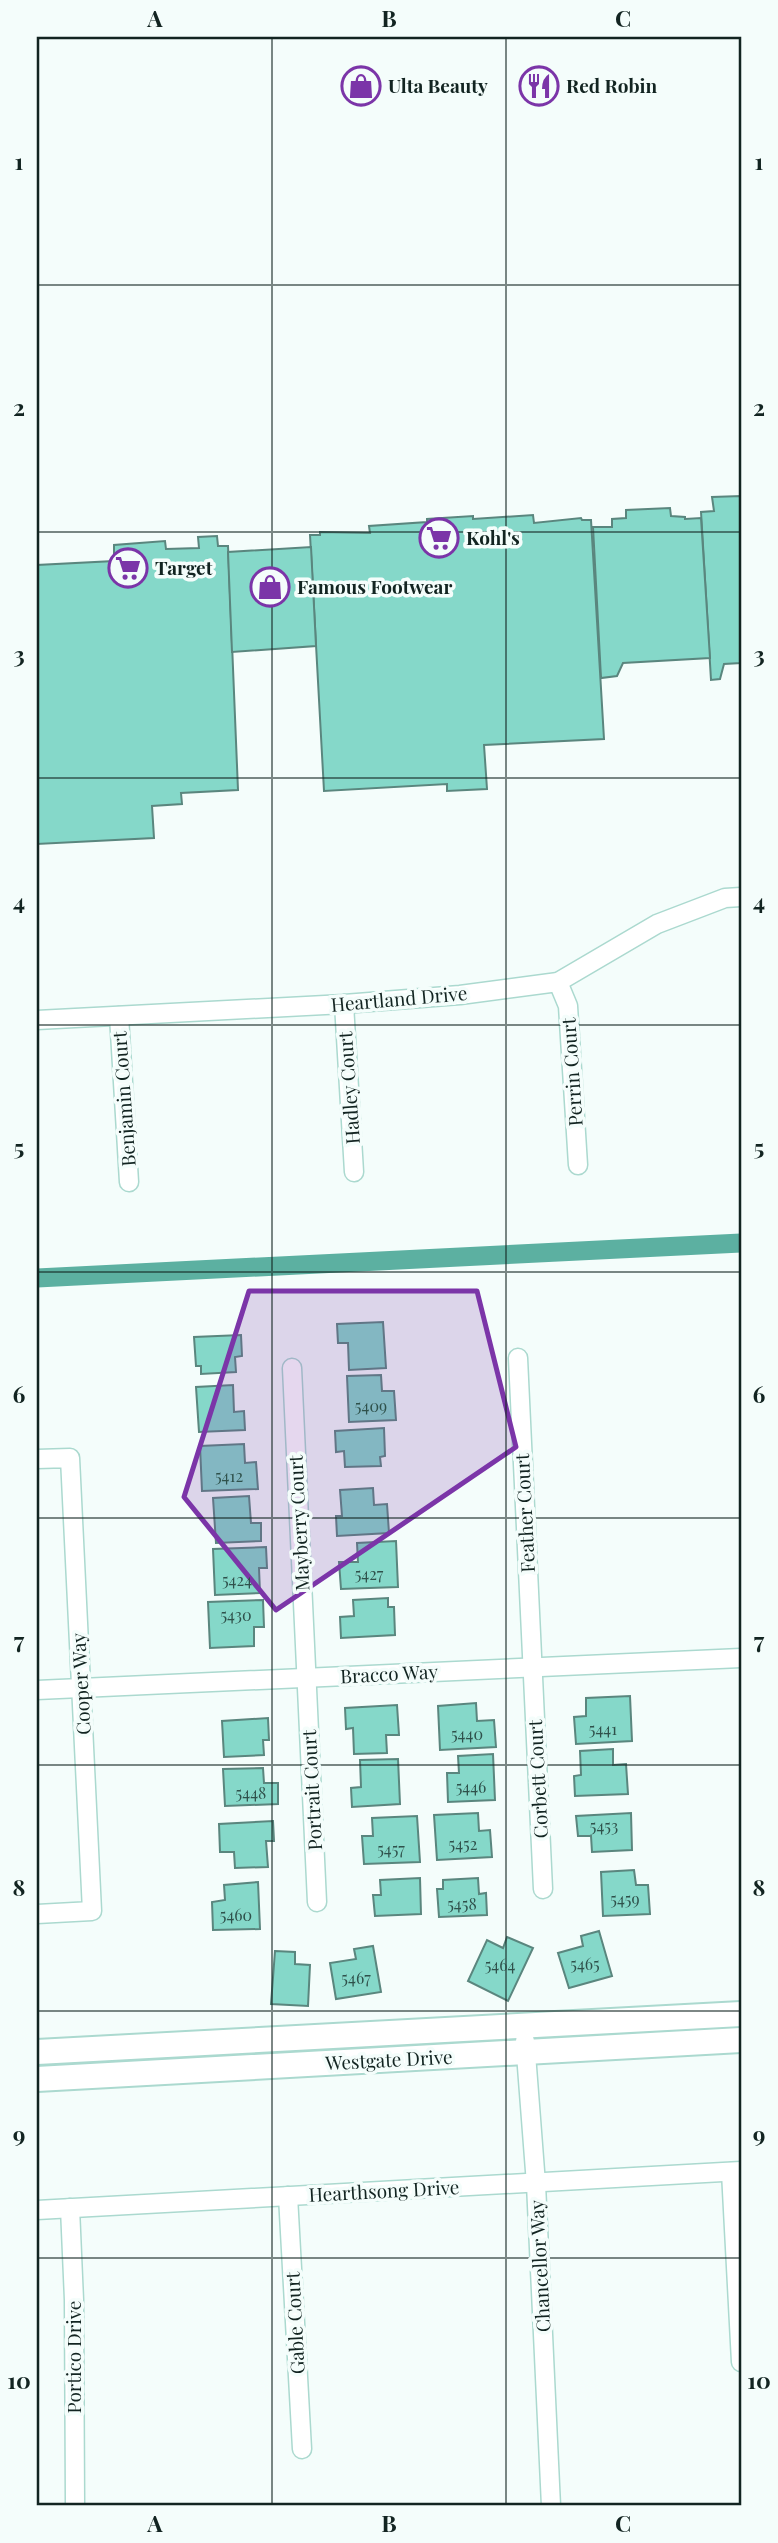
<svg xmlns="http://www.w3.org/2000/svg" width="778" height="2543" font-family="'Playfair Display',serif">
  <rect width="100%" height="100%" fill="#f4fdfb"/>
  <g fill="none" stroke-linecap="round" stroke-linejoin="round">
    <polyline stroke="#5cb0a1" stroke-width="19" points="37,1278 741,1243"/>
  </g>
  <g fill="#85d8c9" stroke="#5a867e" stroke-width="2">
    <polygon points="741,496 741,663 724,664 720,679 711,680 701,512 714,511 712,497"/>
    <polygon points="670,508 671,516 685,517 685,519 701,518 710,658 623,663 617,676 601,678 593,527 612,527 612,519 626,518 626,510"/>
    <polygon points="533,515 534,523 581,518 582,520 591,520 604,739 484,745 487,789 447,791 447,784 324,791 310,535 320,535 320,532 370,533 369,526 427,522 427,519 473,516 473,519"/>
    <polygon points="217,536 218,546 228,546 238,790 181,793 182,804 152,806 154,838 37,844 37,565 114,561 114,545 165,541 166,549 199,548 198,537"/>
    <polygon points="311,547 316,646 232,652 228,552"/>
    <polygon points="383,1322 386,1368 349,1370 348,1343 338,1343 337,1324"/>
    <polygon points="241,1335 242,1356 235,1357 236,1372 201,1374 201,1366 196,1366 194,1337"/>
    <polygon points="381,1375 382,1391 394,1391 396,1420 349,1422 347,1376"/>
    <polygon points="233,1385 234,1412 244,1411 245,1430 199,1432 196,1387"/>
    <polygon points="384,1428 385,1456 380,1457 381,1466 345,1467 344,1451 336,1452 335,1431"/>
    <polygon points="244,1444 245,1463 256,1462 258,1489 202,1491 200,1446"/>
    <polygon points="373,1488 374,1505 387,1504 389,1533 337,1536 336,1516 342,1516 340,1490"/>
    <polygon points="249,1496 251,1523 261,1523 261,1541 216,1543 213,1498"/>
    <polygon points="396,1541 398,1587 341,1589 339,1562 358,1562 357,1543"/>
    <polygon points="266,1547 267,1568 259,1568 260,1593 215,1595 213,1549"/>
    <polygon points="388,1598 388,1607 394,1607 395,1635 341,1638 340,1617 354,1616 353,1600"/>
    <polygon points="263,1600 264,1627 254,1627 254,1646 210,1648 208,1602"/>
    <polygon points="630,1696 632,1741 576,1744 574,1717 586,1716 586,1698"/>
    <polygon points="476,1703 477,1721 494,1720 496,1747 440,1750 438,1706"/>
    <polygon points="397,1705 399,1735 386,1735 387,1753 354,1754 353,1728 346,1729 345,1708"/>
    <polygon points="268,1718 269,1740 263,1740 264,1755 224,1757 222,1721"/>
    <polygon points="613,1749 613,1765 626,1764 628,1794 575,1796 574,1776 581,1775 580,1751"/>
    <polygon points="493,1754 495,1800 448,1802 447,1773 459,1773 458,1756"/>
    <polygon points="398,1759 400,1804 352,1807 351,1788 361,1787 360,1760"/>
    <polygon points="263,1768 264,1783 278,1783 278,1804 225,1806 223,1769"/>
    <polygon points="478,1813 479,1831 490,1830 492,1857 437,1860 434,1815"/>
    <polygon points="631,1813 632,1850 592,1852 591,1836 578,1836 576,1816"/>
    <polygon points="417,1816 420,1862 364,1864 362,1836 373,1836 372,1818"/>
    <polygon points="273,1821 274,1841 266,1841 268,1867 235,1868 234,1852 220,1852 219,1824"/>
    <polygon points="634,1870 636,1885 648,1885 650,1914 603,1916 601,1872"/>
    <polygon points="420,1878 421,1914 375,1916 373,1895 381,1895 380,1880"/>
    <polygon points="478,1878 479,1894 486,1893 487,1915 439,1917 437,1889 443,1889 443,1880"/>
    <polygon points="258,1882 260,1929 213,1930 212,1902 225,1900 224,1885"/>
    <polygon points="599,1931 612,1976 569,1988 558,1953 583,1946 581,1936"/>
    <polygon points="507,1937 533,1948 508,2001 468,1981 487,1940 503,1948"/>
    <polygon points="373,1946 381,1992 336,1999 330,1963 356,1959 354,1949"/>
    <polygon points="275,1951 295,1952 295,1964 310,1965 308,2006 271,2004"/>
  </g>
  <g fill="none" stroke-linecap="round" stroke-linejoin="round">
    <g stroke="#abd9cf" stroke-width="21">
      <g id="street">
        <polyline points="558,982 568,1006 578,1165"/>
        <polyline points="344,1004 354,1172"/>
        <polyline points="119,1016 129,1182"/>
        <polyline points="37,1020 344,1004 460,995 558,982 657,924 725,898 741,897"/>
        <polyline points="518,1358 543,1889"/>
        <polyline points="292,1368 317,1902"/>
        <polyline points="37,1459 70,1458 92,1911 37,1914"/>
        <polyline points="37,1690 741,1658"/>
        <polyline points="525,2041 536,2184 551,2506"/>
        <polyline points="731,2172 741,2362"/>
        <polyline points="288,2196 302,2449"/>
        <polyline points="70,2208 74,2300 75,2506"/>
        <polyline points="37,2210 741,2171"/>
      </g>
    </g>
    <g stroke="#abd9cf" stroke-width="28">
      <g id="secondary">
        <polyline points="37,2052 741,2014"/>
        <polyline points="37,2079 741,2040"/>
      </g>
    </g>
    <use href="#street" stroke="#fff" stroke-width="18"/>
    <use href="#secondary" stroke="#fff" stroke-width="24"/>
  </g>
  <path fill="#7b35a8" fill-opacity="0.2" stroke="#7b35a8" stroke-width="5" stroke-linejoin="round" d="M249,1291H477L516,1447L276,1610L184,1497Z"/>
  <path fill="none" stroke="#122421" stroke-width="2" stroke-opacity="0.55" d="M272,37V2506M506,37V2506M37,285H741M37,532H741M37,778H741M37,1025H741M37,1272H741M37,1518H741M37,1765H741M37,2011H741M37,2258H741"/>
  <defs>
    <g id="shop-ring" transform="scale(2.0125)"><circle r="9.5" fill="#f4fdfb" stroke="#7b35a8" stroke-width="1.5"/><path d="M-5-2.5h2.3a2.7 3.5 0 0 1 5.4 0H5L5.5 6h-11ZM-1.5-2.5h3a1.5 2.3 0 0 0-3 0Z" fill="#7b35a8"/></g>
    <g id="restaurant-ring" transform="scale(2.0125)"><circle r="9.5" fill="#f4fdfb" stroke="#7b35a8" stroke-width="1.5"/><path d="M-5-6h1v4h1v-4h1v4h1v-4h1v5L-1.5 .5V6h-2V.5L-5-1ZM5-6V6H3V1.5H1.5Q1.5-4 5-6Z" fill="#7b35a8"/></g>
    <g id="supermarket-ring" transform="scale(2.0125)"><circle r="9.5" fill="#f4fdfb" stroke="#7b35a8" stroke-width="1.5"/><path d="M-6-5.5h2.5l.6 2H6L4.5 2H-2.5L-4.4-4H-6ZM-1.5 3.2a1.3 1.3 0 1 0 .1 0ZM3 3.2a1.3 1.3 0 1 0 .1 0Z" fill="#7b35a8"/></g>
  </defs>
  <g fill-rule="evenodd">
    <use href="#shop-ring" x="361" y="86"/>
    <use href="#restaurant-ring" x="539" y="86"/>
    <use href="#supermarket-ring" x="439" y="538"/>
    <use href="#supermarket-ring" x="128" y="568"/>
    <use href="#shop-ring" x="270" y="587"/>
  </g>
  <g text-anchor="middle" stroke-width="7" stroke-linejoin="round" paint-order="stroke">
    <g font-size="16" fill="#2f514b">
      <text x="371" y="1412">5409</text>
      <text x="229" y="1482">5412</text>
      <text x="369" y="1580">5427</text>
      <text x="237" y="1586">5424</text>
      <text x="236" y="1621">5430</text>
      <text x="603" y="1735">5441</text>
      <text x="467" y="1740">5440</text>
      <text x="471" y="1793">5446</text>
      <text x="251" y="1799">5448</text>
      <text x="604" y="1832">5453</text>
      <text x="463" y="1850">5452</text>
      <text x="391" y="1855">5457</text>
      <text x="625" y="1905">5459</text>
      <text x="462" y="1910">5458</text>
      <text x="236" y="1921">5460</text>
      <text x="585" y="1970">5465</text>
      <text x="500" y="1971">5464</text>
      <text x="356" y="1984">5467</text>
    </g>
    <g font-size="19" font-weight="bold" fill="#122421" stroke="#f4fdfb" text-anchor="start">
      <text x="388" y="93">Ulta Beauty</text>
      <text x="566" y="93">Red Robin</text>
      <text x="466" y="545">Kohl's</text>
      <text x="155" y="575">Target</text>
      <text x="297" y="594">Famous Footwear</text>
    </g>
    <g font-size="19" fill="#122421" stroke="#f4fdfb">
      <text transform="translate(399 999) rotate(-5)" y="7">Heartland Drive</text>
      <text transform="translate(572 1072) rotate(-94)" y="7">Perrin Court</text>
      <text transform="translate(349 1088) rotate(-94)" y="7">Hadley Court</text>
      <text transform="translate(124 1099) rotate(-94)" y="7">Benjamin Court</text>
      <text transform="translate(525 1513) rotate(-93)" y="7">Feather Court</text>
      <text transform="translate(299 1523) rotate(-93)" y="7">Mayberry Court</text>
      <text transform="translate(389 1674) rotate(-3)" y="7">Bracco Way</text>
      <text transform="translate(81 1684) rotate(-93)" y="7">Cooper Way</text>
      <text transform="translate(538 1779) rotate(-93)" y="7">Corbett Court</text>
      <text transform="translate(312 1790) rotate(-93)" y="7">Portrait Court</text>
      <text transform="translate(389 2060) rotate(-3)" y="7">Westgate Drive</text>
      <text transform="translate(384 2191) rotate(-3)" y="7">Hearthsong Drive</text>
      <text transform="translate(540 2266) rotate(-93)" y="7">Chancellor Way</text>
      <text transform="translate(295 2323) rotate(-93)" y="7">Gable Court</text>
      <text transform="translate(74 2357) rotate(-90)" y="7">Portico Drive</text>
    </g>
  </g>
  <rect width="778" height="2543" fill="none" stroke="#f4fdfb" stroke-width="77"/>
  <rect x="38" y="38" width="702" height="2466" fill="none" stroke="#122421" stroke-width="2.5"/>
  <g font-size="23" text-anchor="middle" font-weight="bold" fill="#122421">
    <text x="155" y="27">A</text>
    <text x="389" y="27">B</text>
    <text x="623" y="27">C</text>
    <text x="19" y="170">1</text>
    <text x="759" y="170">1</text>
    <text x="19" y="416">2</text>
    <text x="759" y="416">2</text>
    <text x="19" y="663">3</text>
    <text x="759" y="663">3</text>
    <text x="19" y="910">4</text>
    <text x="759" y="910">4</text>
    <text x="19" y="1156">5</text>
    <text x="759" y="1156">5</text>
    <text x="19" y="1403">6</text>
    <text x="759" y="1403">6</text>
    <text x="19" y="1649">7</text>
    <text x="759" y="1649">7</text>
    <text x="19" y="1896">8</text>
    <text x="759" y="1896">8</text>
    <text x="19" y="2143">9</text>
    <text x="759" y="2143">9</text>
    <text x="19" y="2389">10</text>
    <text x="759" y="2389">10</text>
    <text x="155" y="2532">A</text>
    <text x="389" y="2532">B</text>
    <text x="623" y="2532">C</text>
  </g>
</svg>
